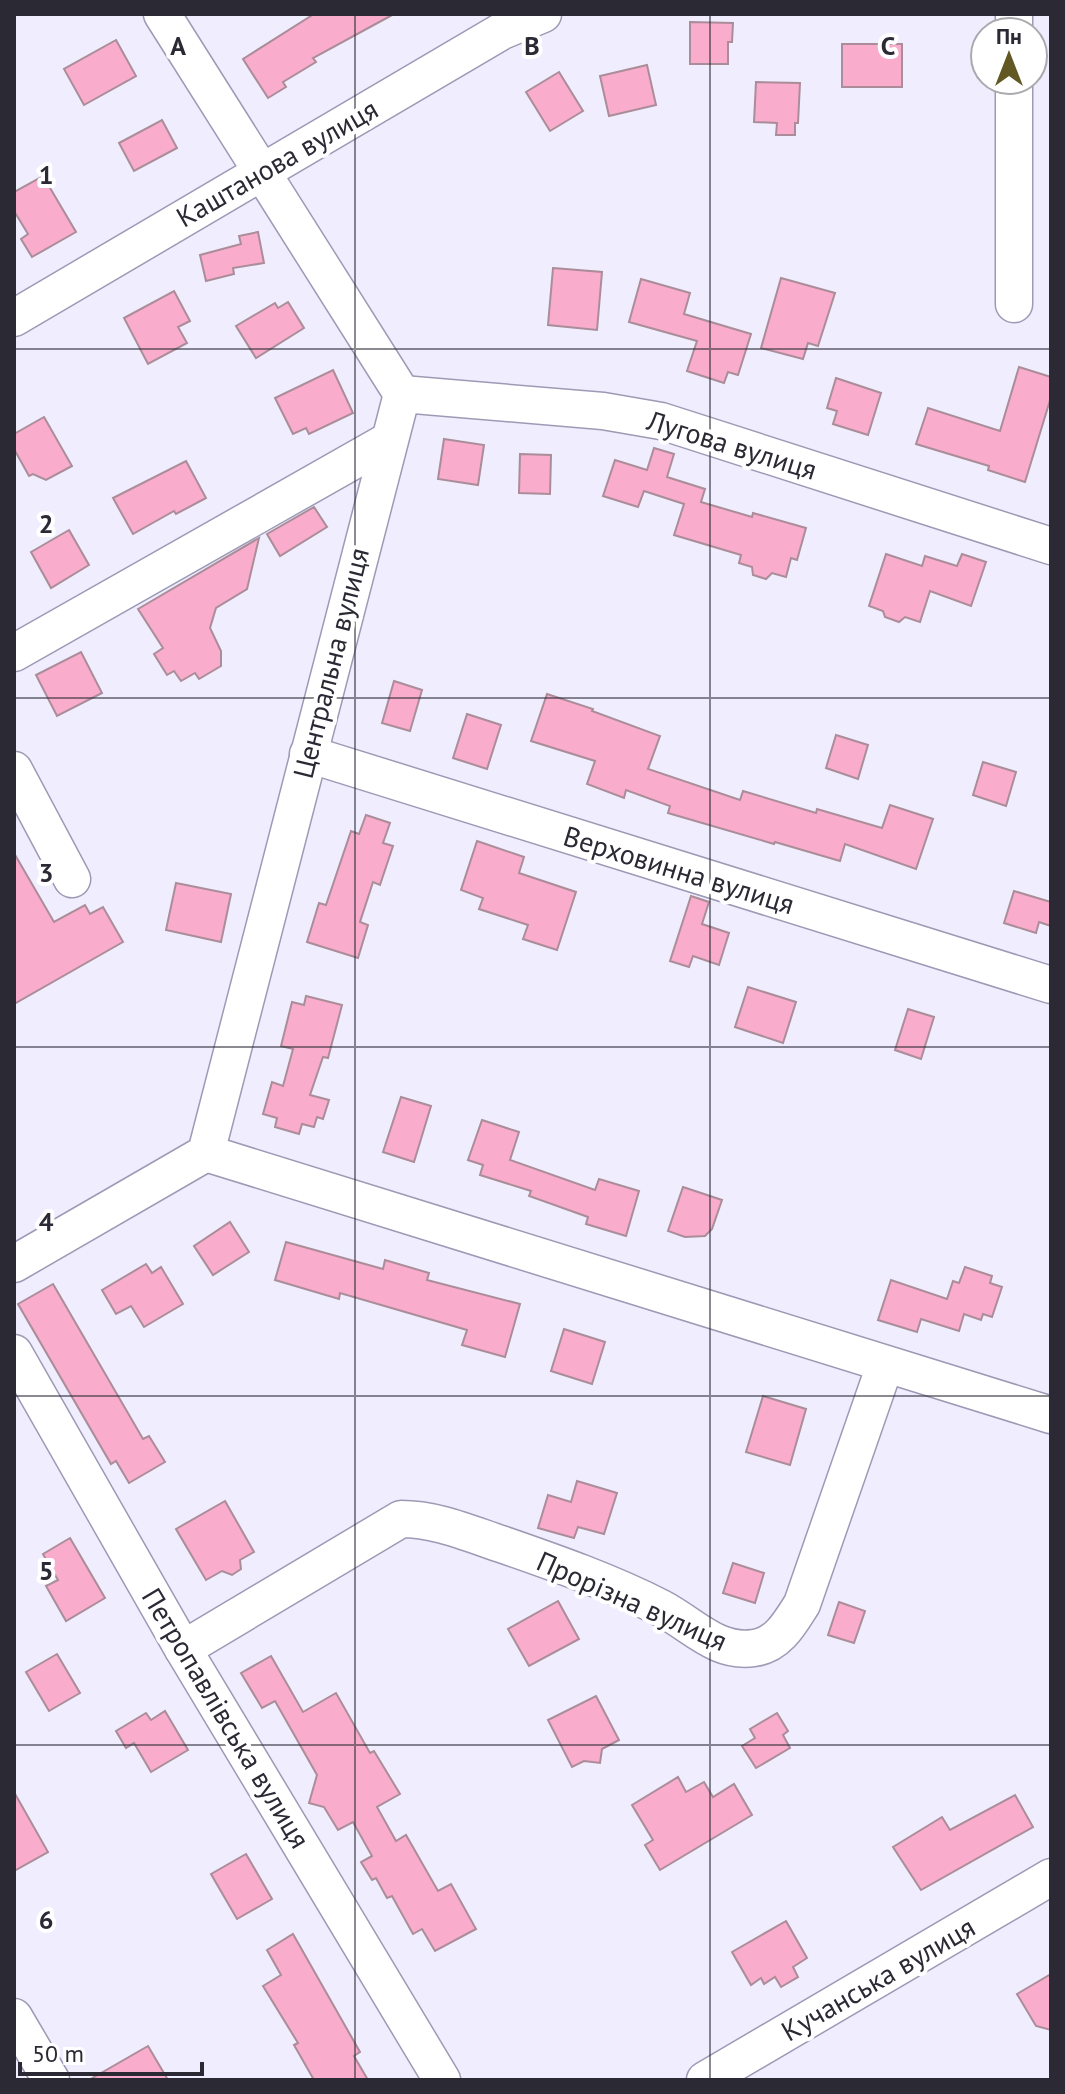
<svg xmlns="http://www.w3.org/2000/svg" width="1065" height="2094" font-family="'PT Sans',sans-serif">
  <rect width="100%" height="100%" fill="#efedfe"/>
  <g fill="#f9accb" stroke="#ab8d99" stroke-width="2">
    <polygon points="314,14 394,14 313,58 316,62 283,82 286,87 268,98 243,59"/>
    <polygon points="690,22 733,23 732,42 728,42 728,64 690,64"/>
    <polygon points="116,40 136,76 84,105 64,69"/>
    <rect x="842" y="44" width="60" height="43"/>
    <polygon points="647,65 656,105 609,116 600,76"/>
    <polygon points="559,72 583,111 550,131 526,92"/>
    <polygon points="756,82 800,83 798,123 795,123 795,135 776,135 777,123 754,122"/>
    <polygon points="162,120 177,148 134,171 119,143"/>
    <polygon points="43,176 76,232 32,257 21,239 28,234 14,211 14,192"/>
    <polygon points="258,232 264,263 233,268 234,274 206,281 200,255 241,244 239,236"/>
    <polygon points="553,268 602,272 597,330 548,325"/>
    <polygon points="781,278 835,293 818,346 808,343 803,359 761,348"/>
    <polygon points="641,279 690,293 684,314 751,334 738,375 728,372 724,383 687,371 697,341 629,322"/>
    <polygon points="174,291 190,321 178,327 187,343 148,364 124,318"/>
    <polygon points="288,302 304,328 256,358 236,326 275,303 278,308"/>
    <polygon points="1019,367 1051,377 1051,397 1025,482 988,470 989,466 916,444 928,408 1000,431"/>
    <polygon points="333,370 353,413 309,434 306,428 293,434 275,398"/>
    <polygon points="836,378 881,393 868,435 833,424 837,411 827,408"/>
    <polygon points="44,417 72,466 46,480 33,474 29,476 14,449 14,434"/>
    <polygon points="444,439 484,445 478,485 438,479"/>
    <polygon points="654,448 674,454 667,477 705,489 701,502 752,517 753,513 806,528 797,560 791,558 786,577 772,573 766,579 753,575 752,567 739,563 741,555 674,535 684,504 644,491 638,507 603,496 615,460 647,470"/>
    <polygon points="520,454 551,455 550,494 519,493"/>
    <polygon points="186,461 206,498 176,514 174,511 133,534 113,498"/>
    <polygon points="314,507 327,527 280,556 267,534"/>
    <polygon points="69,530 89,565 51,588 31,552"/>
    <polygon points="259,538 247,589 216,608 210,628 221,651 221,666 199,679 195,673 181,681 174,671 167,675 154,654 163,648 138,609"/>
    <polygon points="886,554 922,566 925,556 957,566 962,554 986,562 971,606 930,591 920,622 905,617 899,622 885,617 883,611 869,606"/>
    <polygon points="81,652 102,693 57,716 36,675"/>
    <polygon points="394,681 422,690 410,731 382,723"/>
    <polygon points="547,694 593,709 592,711 660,736 648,769 740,800 743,791 816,813 817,809 882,828 890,805 933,819 916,869 845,844 840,861 775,842 774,844 668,813 670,806 626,790 624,798 587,784 595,761 531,741"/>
    <polygon points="467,714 501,725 487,769 453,758"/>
    <polygon points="836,735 868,745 858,779 826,768"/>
    <polygon points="983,762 1016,772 1006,806 973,795"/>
    <polygon points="366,815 390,823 383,843 393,846 380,885 373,882 360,922 368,925 358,958 307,942 319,903 326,905 351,831 359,834"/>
    <polygon points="477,841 524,857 519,873 576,892 557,950 523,939 528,925 479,909 483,898 461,890"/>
    <polygon points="14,853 54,922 85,905 90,914 103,907 123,942 14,1004"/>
    <polygon points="176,883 231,894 221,942 166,930"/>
    <polygon points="1014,891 1051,902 1051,926 1039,922 1036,933 1004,923"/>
    <polygon points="691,896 709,902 702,924 729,933 719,965 693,956 689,967 670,961"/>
    <polygon points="748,987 796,1002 783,1043 735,1027"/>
    <polygon points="306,996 342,1005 328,1058 323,1057 310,1095 329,1100 323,1119 317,1117 314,1127 302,1124 299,1134 275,1127 277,1118 263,1114 272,1082 283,1086 293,1049 281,1046 292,1002 304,1005"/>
    <polygon points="908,1009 934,1017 921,1059 895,1050"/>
    <polygon points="401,1097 431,1106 414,1162 383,1152"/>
    <polygon points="482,1120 519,1132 510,1160 595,1190 599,1179 639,1191 626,1236 586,1224 588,1217 529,1196 531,1191 480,1175 483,1165 468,1160"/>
    <polygon points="683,1187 722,1200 712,1229 705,1236 685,1237 668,1231"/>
    <polygon points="230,1222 249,1252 213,1275 194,1246"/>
    <polygon points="286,1242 383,1269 385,1260 429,1273 427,1280 520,1304 505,1357 462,1345 467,1330 340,1293 339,1299 275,1280"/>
    <polygon points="146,1264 152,1273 161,1267 183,1304 144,1327 131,1306 116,1314 102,1290"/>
    <polygon points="965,1267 992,1276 990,1283 1002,1287 992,1317 983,1314 981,1320 964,1314 959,1331 921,1319 917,1332 878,1320 891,1280 947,1299 953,1281 959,1283"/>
    <polygon points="53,1284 143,1439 149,1436 165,1462 129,1483 116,1461 111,1464 18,1304"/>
    <polygon points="564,1329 605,1342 592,1384 551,1371"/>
    <polygon points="763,1396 806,1409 790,1465 746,1452"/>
    <polygon points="577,1481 617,1493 604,1534 578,1527 574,1538 538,1528 548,1495 571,1502"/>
    <polygon points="225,1501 254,1552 240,1560 241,1569 232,1575 222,1571 206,1580 176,1529"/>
    <polygon points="70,1538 105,1598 66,1621 46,1586 58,1580 43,1554"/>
    <polygon points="733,1563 764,1573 755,1603 723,1593"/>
    <polygon points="558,1601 579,1639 529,1666 508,1629"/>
    <polygon points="839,1602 865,1611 854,1643 828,1635"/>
    <polygon points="57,1654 80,1693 49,1711 26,1672"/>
    <polygon points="271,1656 303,1712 336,1693 370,1753 374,1751 400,1794 377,1807 396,1841 406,1835 438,1891 451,1884 476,1929 435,1951 422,1929 413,1934 392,1896 387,1898 376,1878 372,1880 361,1862 372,1856 353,1822 338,1830 324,1807 309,1803 317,1775 275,1701 262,1708 241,1673"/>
    <polygon points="596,1696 619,1740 602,1749 600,1763 584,1761 572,1767 548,1720"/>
    <polygon points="165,1711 188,1750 151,1772 134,1743 126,1748 116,1731 146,1713 151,1720"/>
    <polygon points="777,1713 788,1731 783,1735 790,1748 756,1768 742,1746 755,1738 750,1729"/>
    <polygon points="678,1777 686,1792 704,1782 713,1797 734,1784 752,1815 660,1870 645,1845 653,1840 632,1805"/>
    <polygon points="14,1792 48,1852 14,1871"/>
    <polygon points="1015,1795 1033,1827 921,1890 893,1847 942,1817 950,1830"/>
    <polygon points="246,1854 272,1899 237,1919 211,1874"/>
    <polygon points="786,1921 807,1958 793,1967 798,1977 781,1987 775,1977 764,1984 761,1978 751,1985 732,1952"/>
    <polygon points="293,1934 360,2052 354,2056 368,2080 314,2080 294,2045 298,2043 263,1986 281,1975 267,1950"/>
    <polygon points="1051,1974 1051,2030 1036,2026 1017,1994"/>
    <polygon points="148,2046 168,2080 89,2080"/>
  </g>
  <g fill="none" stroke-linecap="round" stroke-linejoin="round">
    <g stroke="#9d9ab5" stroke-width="39">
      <g id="minor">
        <polyline points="1014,32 1014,14"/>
        <polyline points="1014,304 1014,80"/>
        <polyline points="14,318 502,31 543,14"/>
        <polyline points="402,394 603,411 661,421 1051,546"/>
        <polyline points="14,653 388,441"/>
        <polyline points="308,754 1051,985"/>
        <polyline points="14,770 72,879"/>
        <polyline points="206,1153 1051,1415"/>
        <polyline points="14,1264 206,1153 402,394 162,14"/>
        <polyline points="14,1353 183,1649 442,2080"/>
        <path d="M183,1649L401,1519C436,1519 468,1533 501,1544C556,1563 610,1582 661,1608C692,1624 717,1654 754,1648C778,1645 790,1623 802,1604L885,1365"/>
        <polyline points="14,2017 51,2080"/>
        <polyline points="705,2080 1051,1877"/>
      </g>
    </g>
    <use href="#minor" stroke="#fff" stroke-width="36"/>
  </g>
  <path fill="none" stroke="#2a2934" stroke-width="2" stroke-opacity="0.55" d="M355,14V2080M710,14V2080M14,349H1051M14,698H1051M14,1047H1051M14,1396H1051M14,1745H1051"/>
  <g text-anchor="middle" stroke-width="8" stroke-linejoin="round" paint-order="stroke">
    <g font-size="28" fill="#2a2934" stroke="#fff">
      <text transform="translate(277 163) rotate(-30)" y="10">Каштанова вулиця</text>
      <text transform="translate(732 445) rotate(17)" y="10">Лугова вулиця</text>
      <text transform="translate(331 663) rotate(-76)" y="10">Центральна вулиця</text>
      <text transform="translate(679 870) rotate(17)" y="10">Верховинна вулиця</text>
      <text transform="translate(632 1601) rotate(24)" y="10">Прорізна вулиця</text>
      <text transform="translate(226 1718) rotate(59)" y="10">Петропавлівська вулиця</text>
      <text transform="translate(878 1979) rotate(-30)" y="10">Кучанська вулиця</text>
    </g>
  </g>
  <g font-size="26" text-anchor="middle" font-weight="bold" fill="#2a2934" stroke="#fff" stroke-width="8" stroke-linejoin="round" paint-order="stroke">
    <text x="178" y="55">A</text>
    <text x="532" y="55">B</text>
    <text x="888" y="55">C</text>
    <text x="46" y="184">1</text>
    <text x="46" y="533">2</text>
    <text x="46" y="882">3</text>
    <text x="46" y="1231">4</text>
    <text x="46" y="1580">5</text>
    <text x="46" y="1929">6</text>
  </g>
  <rect width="1065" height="2094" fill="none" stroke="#2a2934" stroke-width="32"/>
  <g transform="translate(1009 56)"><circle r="38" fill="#ffffff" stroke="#aaa9ae" stroke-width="2"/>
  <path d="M0-6L14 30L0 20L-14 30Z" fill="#615824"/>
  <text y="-12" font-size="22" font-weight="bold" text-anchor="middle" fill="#2a2934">Пн</text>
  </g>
  <path d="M20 2062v12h182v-12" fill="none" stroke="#2a2934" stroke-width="4"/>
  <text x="32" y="2062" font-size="24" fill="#2a2934" stroke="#ffffff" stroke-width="6" paint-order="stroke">50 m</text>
</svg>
